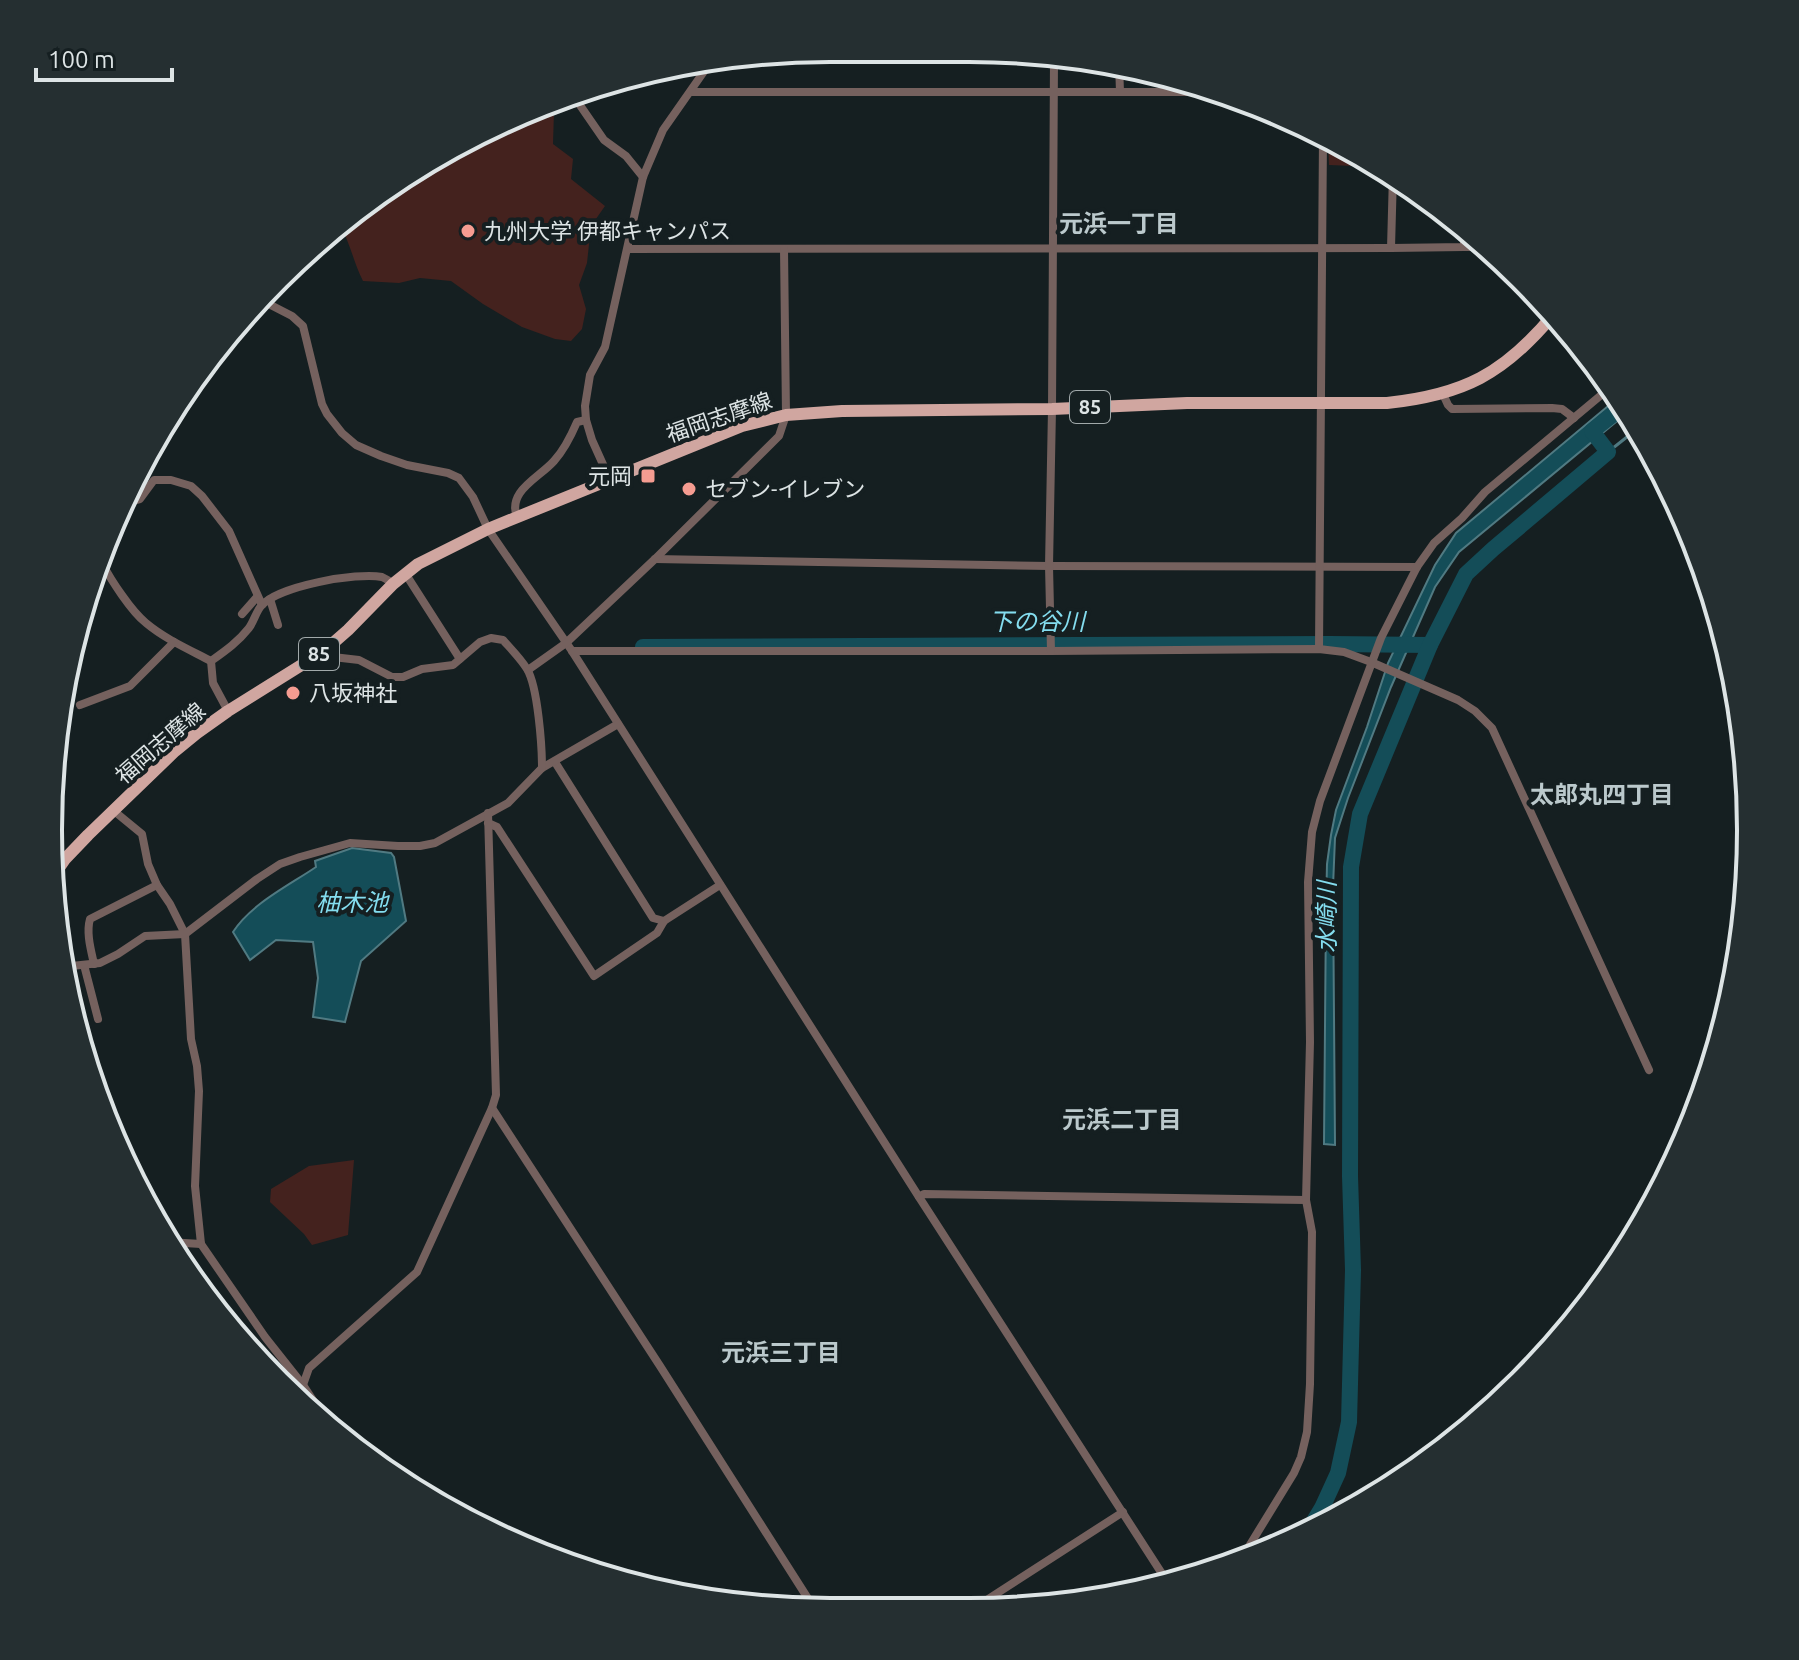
<svg xmlns="http://www.w3.org/2000/svg" width="1799" height="1660" font-family="Ubuntu,'Noto Sans JP',sans-serif">
  <rect width="100%" height="100%" fill="#151f21"/>
  <g fill="#44221e">
    <path d="M557,104L554,111L553,144L573,159L571,179L605,206L591,226L587,263L579,285L586,309L582,329L571,341L555,339L522,327L483,304L451,281L420,278L399,283L363,281C353,261 350,242 339,223L354,210L485,128Z"/>
    <polygon points="1328,140 1379,167 1329,165"/>
    <polygon points="354,1160 348,1235 312,1245 304,1234 270,1202 271,1189 309,1166"/>
  </g>
  <g fill="#144d58" stroke="#507a82" stroke-width="2">
    <polygon points="1620,396 1628,412 1459,552 1435,587 1391,687 1348,798 1335,838 1333,887 1335,1145 1324,1144 1326,909 1327,864 1331,835 1336,810 1367,727 1388,663 1435,565 1456,533"/>
    <path d="M352,848L391,853L394,857L406,921L361,961L345,1022L313,1017L318,978L313,942L276,940L250,960L233,932C251,904 288,886 316,867L315,861Z"/>
  </g>
  <g fill="none" stroke-linecap="round" stroke-linejoin="round">
    <polyline stroke="#507a82" stroke-width="3" points="1608,452 1637,429"/>
    <g stroke="#144d58" stroke-width="16">
      <polyline points="643,647 1330,644 1430,645"/>
      <polyline points="1308,1531 1322,1508 1338,1473 1349,1422 1353,1270 1350,1176 1351,867 1360,814 1430,645 1466,574 1493,549 1608,452 1592,431 1625,405"/>
    </g>
    <g stroke="#75615e" stroke-width="8">
      <polyline points="1119,63 1120,92"/>
      <polyline points="691,92 1215,92"/>
      <polyline points="575,98 604,140 626,156 643,177"/>
      <polyline points="1393,174 1391,248 1464,247 1464,229"/>
      <polyline points="1464,247 1485,247"/>
      <polyline points="628,249 1391,248"/>
      <polyline points="259,299 292,316 303,326 322,404 327,414 342,433 356,445 381,456 407,465 448,473 459,478 473,497 488,529 572,651 919,1197 1168,1583"/>
      <polyline points="1443,394 1448,405 1452,409 1552,408 1562,409 1574,418"/>
      <polyline points="610,480 592,440 586,420 585,406 590,375 605,347 643,177 663,130 712,60"/>
      <polyline points="129,497 136,500 140,499 154,480 171,480 191,486 202,496 229,531 262,605"/>
      <path d="M517,517C507,491 539,478 554,461C564,450 571,436 577,422L586,420"/>
      <polyline points="655,559 1049,566 1417,567"/>
      <path d="M102,563C111,580 131,611 146,623C165,639 190,650 211,661"/>
      <polyline points="405,573 460,659"/>
      <polyline points="270,599 278,625"/>
      <polyline points="242,614 257,597"/>
      <polyline points="1319,649 1323,137"/>
      <polyline points="572,651 1051,651 1319,649 1344,652 1371,662 1458,700 1475,711 1492,728 1649,1070"/>
      <polyline points="1051,651 1049,566 1052,409 1054,60"/>
      <polyline points="528,670 566,643 655,559 779,436 786,415 784,249"/>
      <polyline points="80,705 130,686 174,642"/>
      <path d="M228,711L213,683L211,661C225,651 238,642 249,628C254,621 256,612 261,606C278,586 357,572 382,577C384,578 391,582 393,584"/>
      <polyline points="555,762 653,918 664,921"/>
      <polyline points="542,768 618,724"/>
      <polyline points="114,811 142,834 148,864 157,885 170,904 185,934 191,1039 197,1066 199,1091 195,1186 201,1244 265,1337 303,1385 327,1422"/>
      <polyline points="488,823 497,827 594,976 657,933 664,921 720,885"/>
      <path d="M94,964C91,950 86,933 90,919L157,885"/>
      <polyline points="84,965 98,1019"/>
      <path d="M62,967L100,963L118,954L145,936L185,934L257,879L280,864L300,857L350,843L398,846H420L435,843L508,803L542,768C542,747 538,687 527,669C521,659 511,649 503,640L491,638L480,642L453,665L422,669L403,677H392L359,660L333,657L324,651"/>
      <polyline points="492,1108 660,1366 814,1608"/>
      <polyline points="919,1197 924,1194 1306,1200"/>
      <polyline points="168,1242 201,1244"/>
      <polyline points="298,1399 309,1368 417,1272 492,1108 496,1095 488,813"/>
      <polyline points="1240,1561 1294,1473 1301,1457 1307,1432 1310,1384 1312,1232 1306,1200 1310,1042 1308,882 1312,832 1320,801 1381,638 1417,567 1434,543 1462,518 1485,492 1612,386"/>
      <polyline points="968,1612 1123,1512"/>
    </g>
    <path stroke="#d0a6a0" stroke-width="12" d="M56,872L65,859L88,835L175,751L197,733L228,711L324,651L348,630L393,584L418,564L488,529L742,426L786,415L842,411L1052,409L1187,403H1387C1463,395 1504,374 1553,315"/>
  </g>
  <g fill="#f59c91" stroke="#151f21" stroke-width="3">
    <circle cx="468" cy="231" r="8"/>
    <rect x="640" y="468" width="16" height="16" rx="4"/>
    <circle cx="689" cy="489" r="8"/>
    <circle cx="293" cy="693" r="8"/>
  </g>
  <g text-anchor="middle" stroke-width="8" stroke-linejoin="round" paint-order="stroke">
    <g fill="#151f21" stroke="#a1a9aa" stroke-width="2">
      <rect x="1070" y="391" width="40" height="32" rx="6"/>
      <rect x="299" y="638" width="40" height="32" rx="6"/>
    </g>
    <g font-size="20" font-weight="bold" fill="#dde4e5">
      <text x="1090" y="414">85</text>
      <text x="319" y="661">85</text>
    </g>
    <g font-size="22" fill="#dde4e5" stroke="#151f21" text-anchor="start">
      <text x="484" y="239">九州大学 伊都キャンパス</text>
      <text x="632" y="484" text-anchor="end">元岡</text>
      <text x="705" y="497">セブン-イレブン</text>
      <text x="309" y="701">八坂神社</text>
    </g>
    <g font-size="22" fill="#dde4e5" stroke="#151f21">
      <text transform="translate(719 417) rotate(-19)" y="8">福岡志摩線</text>
      <text transform="translate(160 743) rotate(-41)" y="8">福岡志摩線</text>
    </g>
    <g font-size="24" font-weight="bold" fill="#bbc9cc" stroke="#151f21">
      <text x="1119" y="232">元浜一丁目</text>
      <text x="1602" y="803">太郎丸四丁目</text>
      <text x="1122" y="1128">元浜二丁目</text>
      <text x="781" y="1361">元浜三丁目</text>
    </g>
    <g font-size="24" font-style="italic" fill="#84ddef" stroke="#151f21">
      <text x="1037" y="630">下の谷川</text>
      <text x="352" y="911">柚木池</text>
      <text transform="translate(1327 917) rotate(-90)" y="8">水崎川</text>
    </g>
  </g>
  <path d="M0 0H1799V1660H0ZM830 62H969A768 768 0 0 1 1737 830V830A768 768 0 0 1 969 1598H830A768 768 0 0 1 62 830V830A768 768 0 0 1 830 62Z" fill="#252f31" fill-rule="evenodd"/>
  <path fill="none" stroke="#dde4e5" stroke-width="4" d="M830 62H969A768 768 0 0 1 1737 830V830A768 768 0 0 1 969 1598H830A768 768 0 0 1 62 830V830A768 768 0 0 1 830 62Z"/>
  <path d="M36 68v12h136v-12" fill="none" stroke="#dde4e5" stroke-width="4"/>
  <text x="48" y="68" font-size="24" fill="#dde4e5" stroke="#151f21" stroke-width="6" paint-order="stroke">100 m</text>
</svg>
